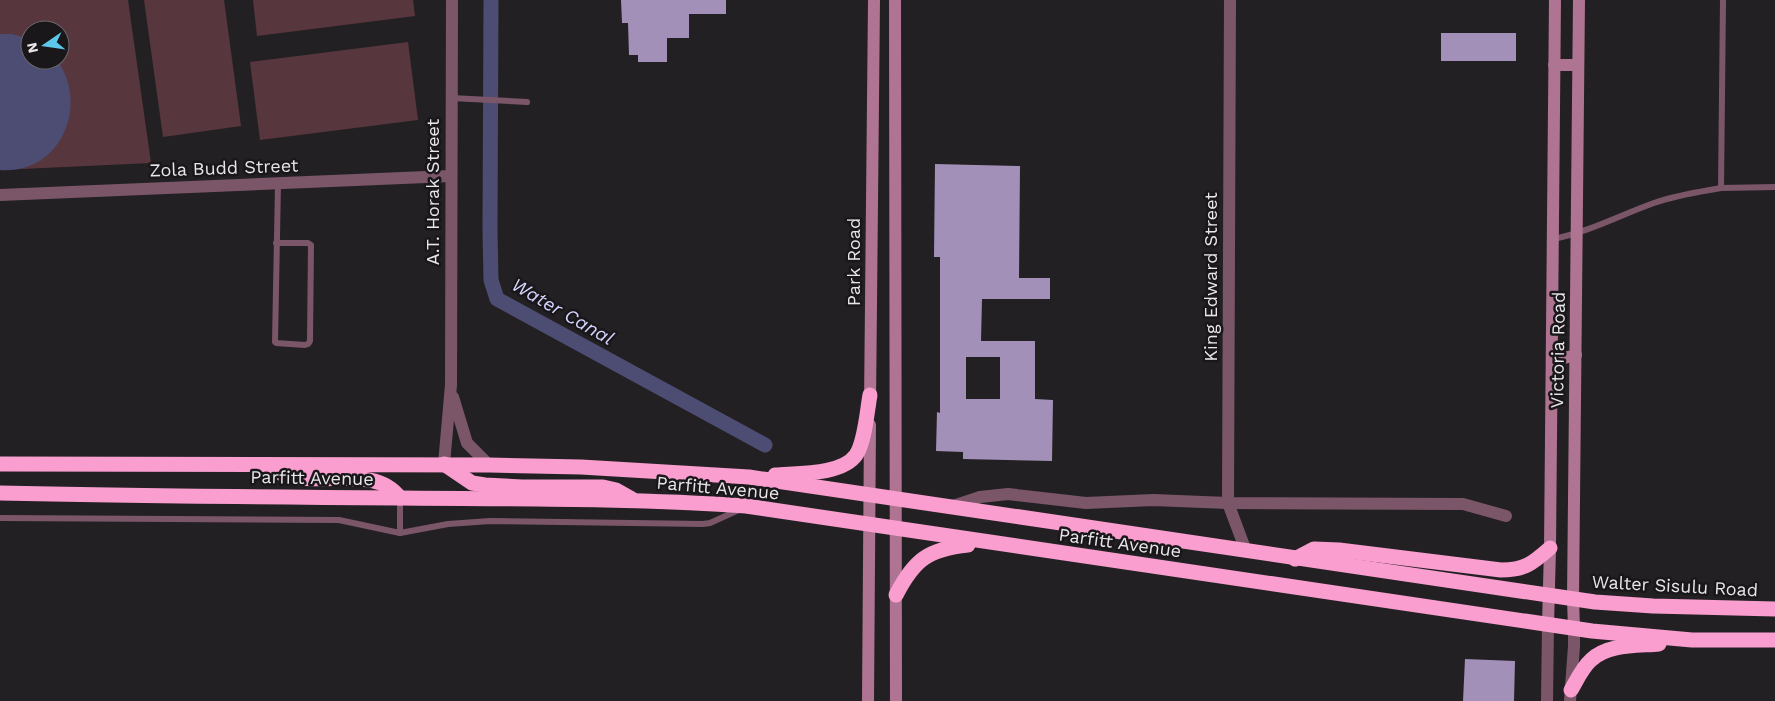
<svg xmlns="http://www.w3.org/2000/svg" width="1775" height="701" font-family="'Work Sans',sans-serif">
  <rect width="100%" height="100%" fill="#232023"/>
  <g fill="#57373d" fill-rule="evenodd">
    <path d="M0,0H128L151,163L0,170ZM30,30H60V60H30Z"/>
    <polygon points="144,0 224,0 241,126 163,137"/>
    <polygon points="253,0 413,0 415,16 257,36"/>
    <polygon points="408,42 418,120 260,140 250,62"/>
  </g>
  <path fill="#4d4c73" d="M0,34H12L30,39V60H57C90,106 60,175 0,170Z"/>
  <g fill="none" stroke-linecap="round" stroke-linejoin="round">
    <polyline stroke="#4d4c73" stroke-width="15" points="491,0 490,231 491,280 497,299 765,445"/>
  </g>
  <g fill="#a290b8" fill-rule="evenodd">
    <polygon points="621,0 726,0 726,14 689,14 689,38 667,38 667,62 638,62 638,55 629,55 628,23 622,23"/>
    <rect x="1441" y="33" width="75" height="28"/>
    <path d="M935,164L1020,166L1019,278H1050V299H982L981,341H1035V399L1053,400L1052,461L963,459V452L936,451L937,412L940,413V257H934ZM966,357H1000V399H966Z"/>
    <polygon points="1465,659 1515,661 1514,701 1463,701"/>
  </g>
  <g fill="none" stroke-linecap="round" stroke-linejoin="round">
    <g stroke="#7b5669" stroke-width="6">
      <polyline points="451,98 527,102"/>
      <polyline points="1721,188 1775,187"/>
      <path d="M1553,239C1589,232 1620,215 1654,203C1676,195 1698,192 1721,188L1723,0"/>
      <polyline points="276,243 308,243 311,245 310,341 308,344 305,345 276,343 275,342 278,184"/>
      <polyline points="0,518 339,520 400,533 448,524 490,521 703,524 710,523 741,509"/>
      <polyline points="400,533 400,498"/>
    </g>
    <g stroke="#7b5669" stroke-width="12">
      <polyline points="1230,0 1228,503 1246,551"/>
      <polyline points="0,195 450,176"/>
      <polyline points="453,397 467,443 489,465"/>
      <polyline points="444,464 451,385 452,0"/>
      <polyline points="950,507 980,497 1008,494 1086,503 1153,500 1228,503 1463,504 1506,516"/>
      <polyline points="1547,701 1548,625"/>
      <polyline points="1570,701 1574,646 1574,628"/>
    </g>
    <g stroke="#ae7492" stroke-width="12">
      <polyline points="895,0 896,701"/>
      <polyline points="1554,65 1578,65"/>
      <polyline points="1552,361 1576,355"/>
      <polyline points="870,405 874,0"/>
      <polyline points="1548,625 1550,548 1555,0"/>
      <polyline points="1574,628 1573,599 1579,0"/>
      <polyline points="868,701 870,425"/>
    </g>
    <g stroke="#f99ece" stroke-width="15">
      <polyline points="0,464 489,465 581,467 749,477 1595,602 1653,606 1775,609"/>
      <polyline points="444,464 472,483 485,485 522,487 603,487 616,490 632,499"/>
      <path d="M266,465C306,497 370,458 400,498"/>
      <path d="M775,475C798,473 842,475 856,455C865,442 867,411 870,395"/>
      <path d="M0,493C133,496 266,497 400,498C515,499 631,498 746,506L1592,631L1692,640H1775"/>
      <path d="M1295,559L1314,549L1339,550L1501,570C1525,570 1533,563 1550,548"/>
      <path d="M896,595C914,560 928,549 968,545"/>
      <path d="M1571,690C1577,680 1582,668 1591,660C1608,644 1636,646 1659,644"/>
    </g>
  </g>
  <g text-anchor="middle" stroke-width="5" stroke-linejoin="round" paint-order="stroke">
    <g font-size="18" fill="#e8e6e8" stroke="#1a171a">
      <text transform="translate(224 168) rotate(-2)" y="6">Zola Budd Street</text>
      <text transform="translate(433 192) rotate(-90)" y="6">A.T. Horak Street</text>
      <text transform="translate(854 262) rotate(-90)" y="6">Park Road</text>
      <text transform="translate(1211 277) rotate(-90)" y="6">King Edward Street</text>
      <text transform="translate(1558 350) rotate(-89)" y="6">Victoria Road</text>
      <text transform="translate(312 478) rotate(1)" y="6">Parfitt Avenue</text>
      <text transform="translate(718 488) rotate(5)" y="6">Parfitt Avenue</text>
      <text transform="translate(1120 543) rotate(8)" y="6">Parfitt Avenue</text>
      <text transform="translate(1675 586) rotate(3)" y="6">Walter Sisulu Road</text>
    </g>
    <g font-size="19" font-style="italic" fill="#d5d6ff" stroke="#1a171a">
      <text transform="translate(563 311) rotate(30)" y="7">Water Canal</text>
    </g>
  </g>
  <g transform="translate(45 45) rotate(257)"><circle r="24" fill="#1a171a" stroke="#6c6a6c"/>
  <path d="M0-4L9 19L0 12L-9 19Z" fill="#5cc7e8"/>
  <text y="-8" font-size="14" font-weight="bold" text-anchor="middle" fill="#e8e6e8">N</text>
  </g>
</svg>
